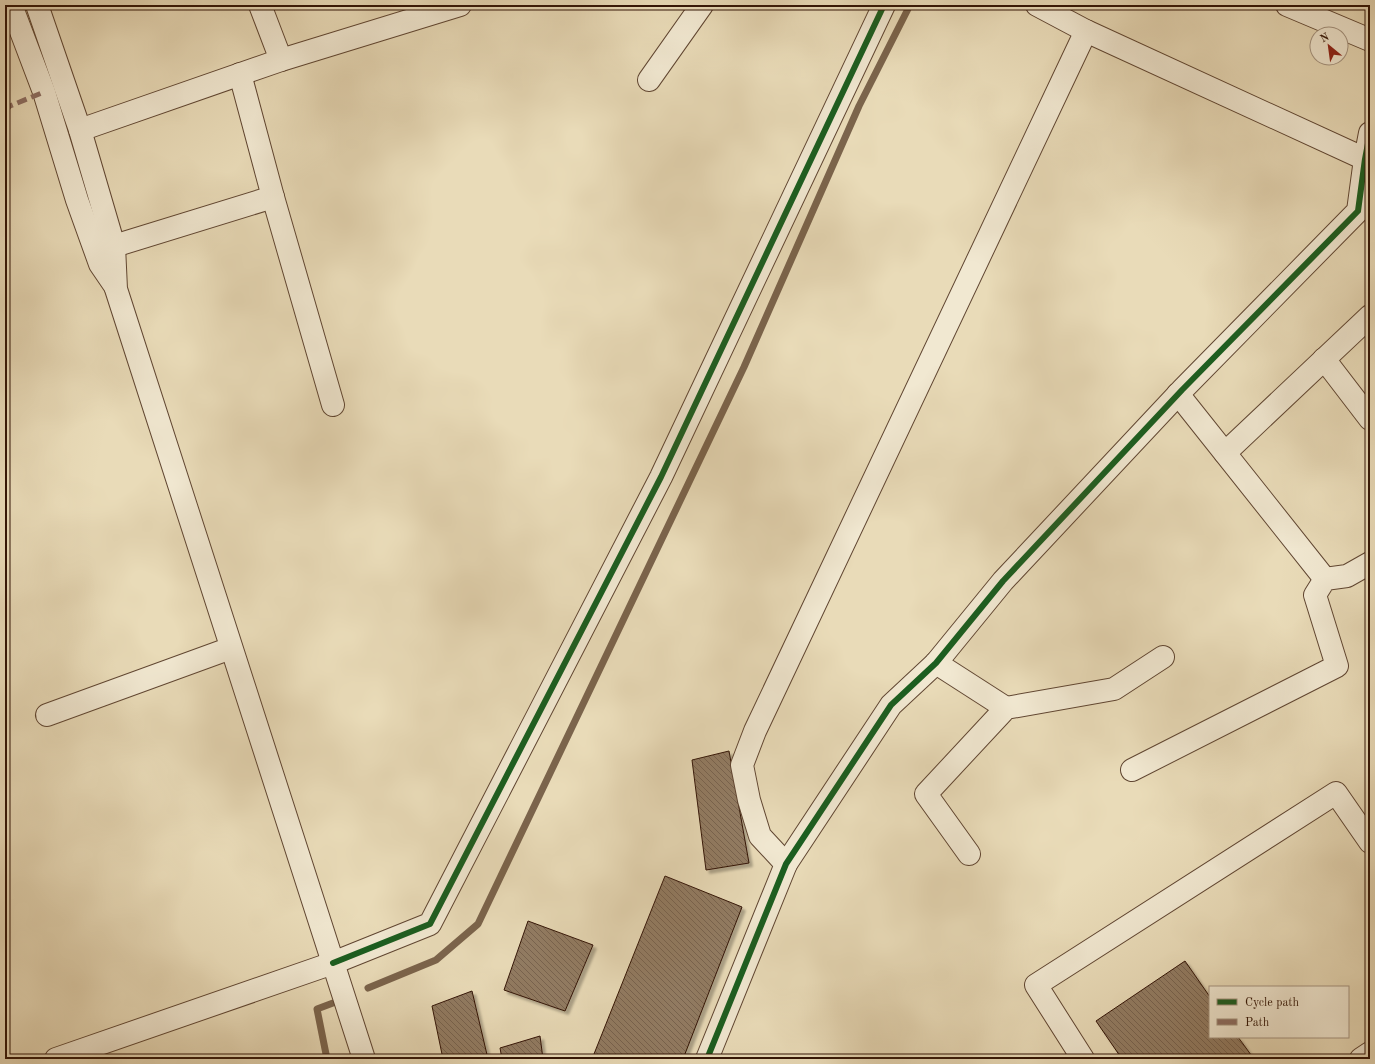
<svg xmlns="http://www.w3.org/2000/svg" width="1375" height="1064" font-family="'Old Standard TT',serif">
  <defs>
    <pattern id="building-back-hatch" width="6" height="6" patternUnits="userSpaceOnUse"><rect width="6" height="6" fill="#927c63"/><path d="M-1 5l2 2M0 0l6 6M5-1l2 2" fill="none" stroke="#786450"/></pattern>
    <filter id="shadow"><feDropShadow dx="3.5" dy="3.5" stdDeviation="1" flood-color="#0004"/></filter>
  </defs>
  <rect width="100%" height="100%" fill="#e9dbb8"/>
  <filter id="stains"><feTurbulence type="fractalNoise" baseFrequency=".005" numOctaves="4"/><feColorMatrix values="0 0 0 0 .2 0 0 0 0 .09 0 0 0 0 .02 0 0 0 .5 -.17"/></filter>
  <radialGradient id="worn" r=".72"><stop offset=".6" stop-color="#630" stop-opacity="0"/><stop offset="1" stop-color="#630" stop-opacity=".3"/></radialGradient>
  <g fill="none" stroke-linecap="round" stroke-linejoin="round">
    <g stroke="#7b644c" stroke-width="7">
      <polyline points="368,988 436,960 478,924 744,367 859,106 910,5"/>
      <polyline points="327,1059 317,1009 333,1003"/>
    </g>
  </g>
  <g fill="url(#building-back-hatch)" stroke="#331506" filter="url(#shadow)">
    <polygon points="729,751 749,863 706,870 692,760"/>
    <polygon points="665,876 742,907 683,1059 592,1059"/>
    <polygon points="528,921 593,945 565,1011 504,990"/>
    <polygon points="1185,961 1210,997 1210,1037 1238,1037 1254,1059 1122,1059 1096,1021"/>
    <polygon points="472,991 488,1059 443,1059 432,1006"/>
    <polygon points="540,1036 543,1059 502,1059 500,1048"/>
  </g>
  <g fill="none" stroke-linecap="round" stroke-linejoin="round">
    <g stroke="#604632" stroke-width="24">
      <g id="minor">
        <polyline points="11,5 44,92 77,200 100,264 115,286"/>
        <polyline points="37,5 80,130 114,246 116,289 364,1059"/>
        <polyline points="260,5 281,60"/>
        <polyline points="1037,5 1086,31 1365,159"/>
        <polyline points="1287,5 1370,40"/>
        <polyline points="240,74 273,197 333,405"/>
        <polyline points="649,80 702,5"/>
        <polyline points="80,130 281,60 460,5"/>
        <polyline points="114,246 273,197"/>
        <polyline points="1324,359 1370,419"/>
        <polyline points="1178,394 1325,579"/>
        <polyline points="1225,453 1370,316"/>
        <polyline points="936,663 1006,708"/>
        <polyline points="47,715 231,648"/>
        <polyline points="1132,770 1337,666 1315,595 1325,579 1347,576 1370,563"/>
        <polyline points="969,854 926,794 1006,708 1114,689 1163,657"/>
        <polyline points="786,864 760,836 749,800 742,765 755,731 1086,31"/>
        <polyline points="56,1059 333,963 430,924 661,477 884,5"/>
        <polyline points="707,1059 786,864 891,705 936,663 1003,581 1182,390 1358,211 1365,159 1370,133"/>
        <polyline points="1083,1059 1036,985 1336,793 1370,842"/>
        <polyline points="1361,1059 1370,1053"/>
      </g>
    </g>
    <use href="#minor" stroke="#f1e8d1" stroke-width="22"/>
    <polyline stroke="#8d6e63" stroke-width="5" stroke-dasharray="10 5" stroke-linecap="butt" points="5,111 10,106 44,92"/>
    <g stroke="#f1e8d1" stroke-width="8">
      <g id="cycleway">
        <polyline points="333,963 430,924 661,477 884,5"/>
        <polyline points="707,1059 786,864 891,705 936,663 1003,581 1182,390 1358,211 1365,159 1370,133"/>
      </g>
    </g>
    <use href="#cycleway" stroke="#1b5e20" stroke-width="6"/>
  </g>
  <rect width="1375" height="1064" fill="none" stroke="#e9dbb8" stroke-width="20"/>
  <rect x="6" y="6" width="1363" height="1052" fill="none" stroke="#331506" stroke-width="2"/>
  <rect x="10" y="10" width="1355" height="1044" fill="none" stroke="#331506"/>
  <rect x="1209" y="986" width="140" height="52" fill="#f1e8d1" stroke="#a59480"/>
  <rect x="1217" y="999" width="20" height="6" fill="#1b5e20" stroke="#a59480"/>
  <text x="1245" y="1006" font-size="12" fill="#331506">Cycle path</text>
  <rect x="1217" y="1019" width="20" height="6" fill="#8d6e63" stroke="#a59480"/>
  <text x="1245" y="1026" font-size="12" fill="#331506">Path</text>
  <g transform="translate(1329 46) rotate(331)"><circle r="19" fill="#f1e8d1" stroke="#a59480"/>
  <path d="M0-3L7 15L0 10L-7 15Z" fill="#8f2418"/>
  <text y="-6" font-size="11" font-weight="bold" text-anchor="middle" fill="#331506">N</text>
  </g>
  <rect width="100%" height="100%" filter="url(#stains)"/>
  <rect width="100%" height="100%" fill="url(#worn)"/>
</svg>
